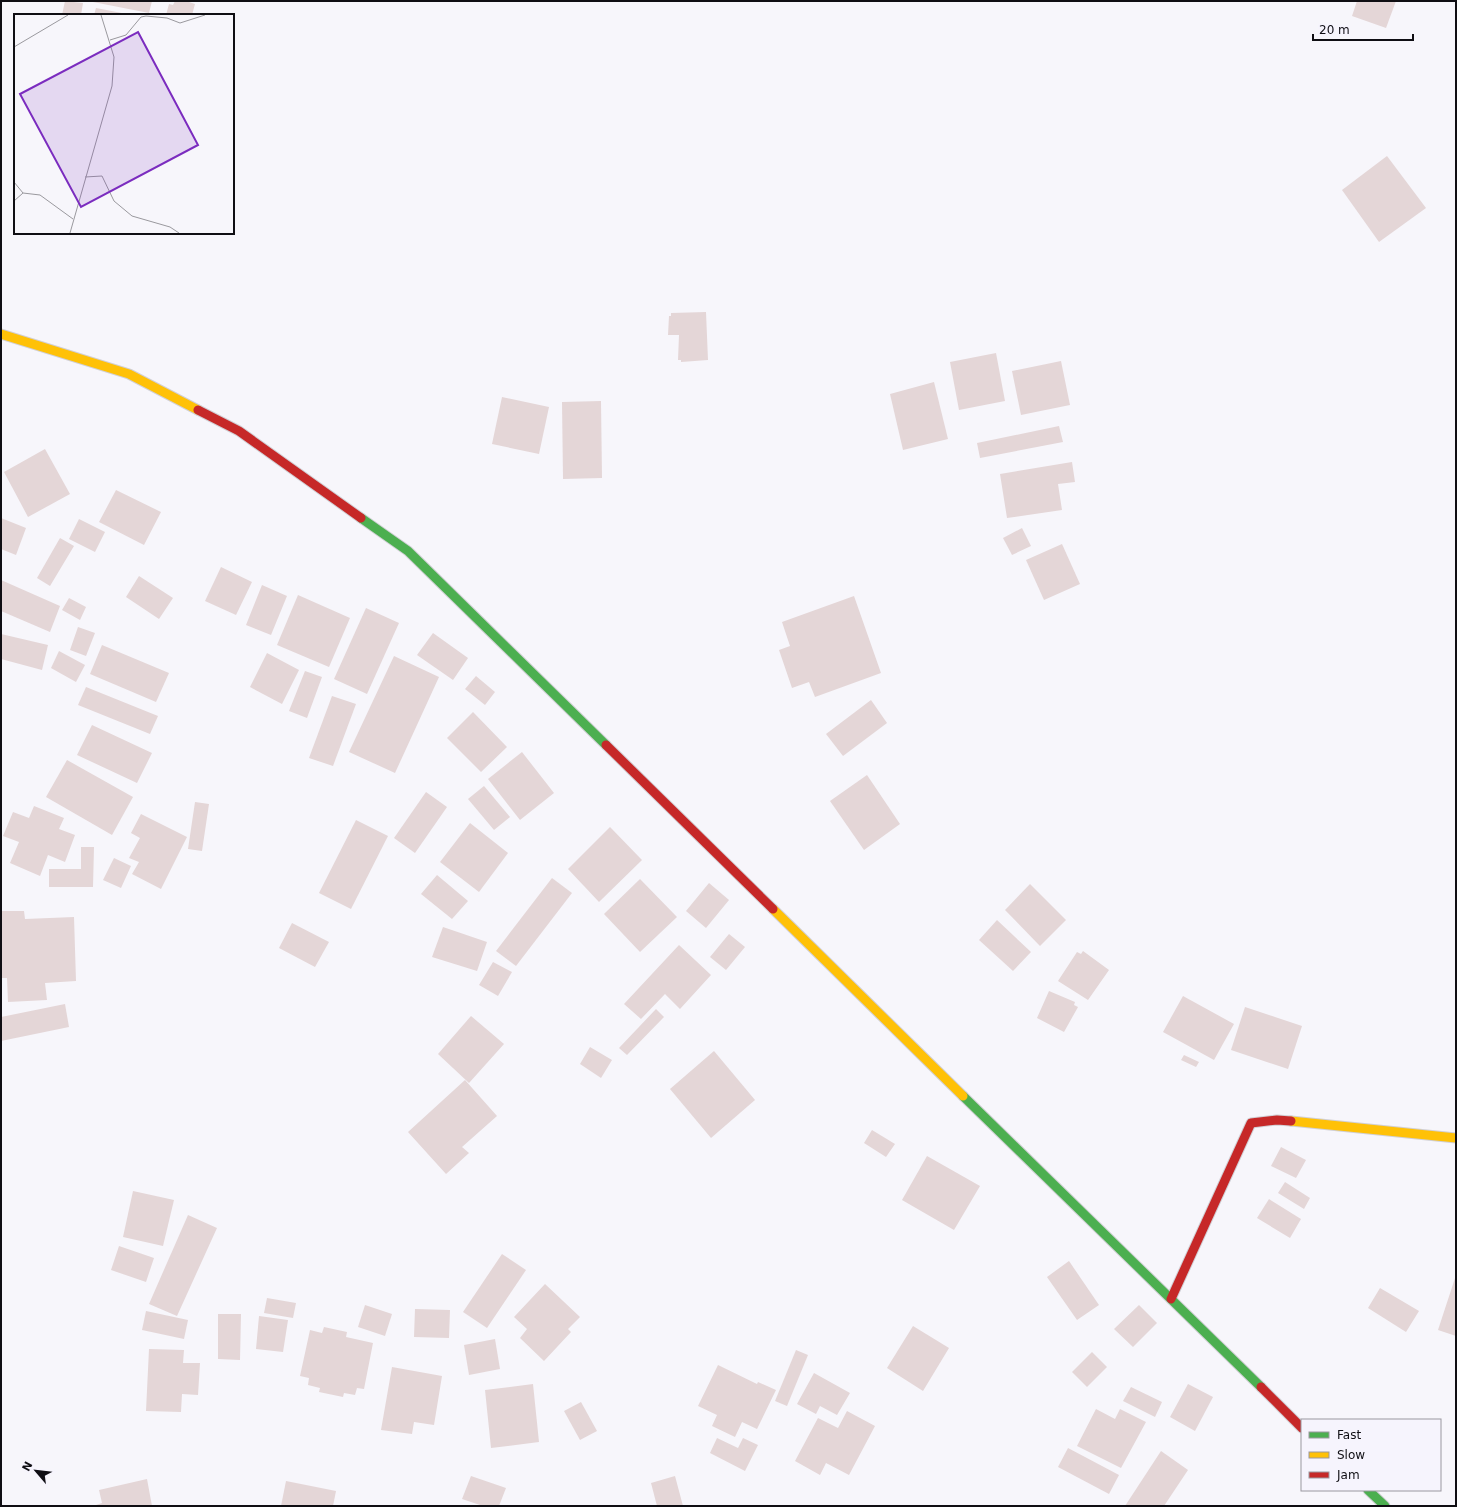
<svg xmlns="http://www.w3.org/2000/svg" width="1457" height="1507" font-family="'DejaVu Sans',sans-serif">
  <rect width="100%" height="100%" fill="#f7f6fb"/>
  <g fill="#e4d6d7">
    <polygon points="65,1 83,3 81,15 62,15"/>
    <polygon points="93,1 152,1 149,13 93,2"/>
    <polygon points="175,1 186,1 195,4 192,15 166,15 169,4 173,5"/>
    <polygon points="1357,1 1396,1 1386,28 1352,16"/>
    <polygon points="96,8 127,14 127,15 94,15"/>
    <polygon points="1387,156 1426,208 1379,242 1342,190"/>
    <polygon points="706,312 708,360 681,362 681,360 678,360 679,335 668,335 669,316 671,316 671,313"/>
    <polygon points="996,353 1005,401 959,410 950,362"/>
    <polygon points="1061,361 1070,405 1021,415 1012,371"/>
    <polygon points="934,382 948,439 903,450 890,394"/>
    <polygon points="502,397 549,407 539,454 492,444"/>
    <polygon points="601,401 602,478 563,479 562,402"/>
    <polygon points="1059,426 1063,442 980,458 977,443"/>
    <polygon points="45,449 70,494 28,517 4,472"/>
    <polygon points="1072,462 1075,482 1058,484 1062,510 1007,518 1000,474"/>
    <polygon points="116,490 161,512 144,545 99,522"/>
    <polygon points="1,518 26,528 16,555 1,549"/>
    <polygon points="79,519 105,532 95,552 69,539"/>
    <polygon points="1022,528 1031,546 1012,555 1003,538"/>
    <polygon points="60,538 74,546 50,586 37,578"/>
    <polygon points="1062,544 1080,584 1044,600 1026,560"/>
    <polygon points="221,567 252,582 236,615 205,601"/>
    <polygon points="139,576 173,598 159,619 126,597"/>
    <polygon points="1,580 60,606 50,632 1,611"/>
    <polygon points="262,585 287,596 271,635 246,625"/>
    <polygon points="298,595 350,618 329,667 277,645"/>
    <polygon points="854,596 881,673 815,697 809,682 792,688 779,650 790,646 782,622"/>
    <polygon points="69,598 86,607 80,620 62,610"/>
    <polygon points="366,608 399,623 367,694 334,679"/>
    <polygon points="78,627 95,633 86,656 70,650"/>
    <polygon points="433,633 468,658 453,680 417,655"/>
    <polygon points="1,634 48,645 42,670 1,659"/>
    <polygon points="102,645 169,673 156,702 90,674"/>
    <polygon points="59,651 85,665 76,682 51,668"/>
    <polygon points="267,653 299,670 282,704 250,687"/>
    <polygon points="394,656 439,677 395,773 349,752"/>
    <polygon points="305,671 322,677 307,718 289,711"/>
    <polygon points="476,676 495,692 485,705 465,689"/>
    <polygon points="86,687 158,716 150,734 78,705"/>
    <polygon points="332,696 356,704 333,766 309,758"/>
    <polygon points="871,700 887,723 843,756 826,734"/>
    <polygon points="473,712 507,747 481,772 447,738"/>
    <polygon points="92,725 152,753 137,783 77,755"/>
    <polygon points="522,752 554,793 520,820 488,779"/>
    <polygon points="67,760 133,797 112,835 46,797"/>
    <polygon points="867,775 900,824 864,850 830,801"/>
    <polygon points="484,786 510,817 494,830 468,799"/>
    <polygon points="426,792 447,807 415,853 394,838"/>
    <polygon points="195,802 209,804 202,851 188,849"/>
    <polygon points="34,806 64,818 59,829 75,835 65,862 48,855 40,876 10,863 19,842 3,836 13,812 29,818"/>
    <polygon points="141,814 187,837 161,889 132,874 139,862 129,858 140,838 131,833"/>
    <polygon points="356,820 388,836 351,909 319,893"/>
    <polygon points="470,823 508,853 479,892 440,862"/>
    <polygon points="610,827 642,860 599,902 568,869"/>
    <polygon points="81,847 94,847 93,887 49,887 49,869 81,869"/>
    <polygon points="114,858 131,866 121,888 103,880"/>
    <polygon points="437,875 468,901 452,919 421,894"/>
    <polygon points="552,878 572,893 516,966 496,951"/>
    <polygon points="640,879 677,917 640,952 604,914"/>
    <polygon points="709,883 729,900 706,928 686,911"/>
    <polygon points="1030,884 1066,920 1040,946 1005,910"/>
    <polygon points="1,911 24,911 25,919 74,917 76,981 45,983 47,1000 8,1002 7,978 1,978"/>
    <polygon points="997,920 1031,952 1013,971 979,940"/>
    <polygon points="292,923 329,942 315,967 279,948"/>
    <polygon points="443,927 487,942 477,971 432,957"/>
    <polygon points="729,934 745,947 726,970 710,957"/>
    <polygon points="679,945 711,975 680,1009 665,994 641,1019 624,1004"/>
    <polygon points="1083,951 1109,970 1088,1000 1058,981 1077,952 1081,954"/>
    <polygon points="493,962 512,972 498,996 479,985"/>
    <polygon points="1049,991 1075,1002 1074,1005 1078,1007 1064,1032 1037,1018"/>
    <polygon points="1183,996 1234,1024 1214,1060 1163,1032"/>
    <polygon points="65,1004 69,1027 1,1041 1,1017"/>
    <polygon points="1245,1007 1302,1026 1288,1069 1231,1050"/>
    <polygon points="656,1009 664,1017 627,1055 619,1048"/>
    <polygon points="471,1016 504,1044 469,1083 438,1054"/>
    <polygon points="590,1047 612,1060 601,1078 580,1064"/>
    <polygon points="714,1051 755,1100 711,1138 670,1089"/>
    <polygon points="1184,1055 1199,1062 1196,1067 1181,1060"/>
    <polygon points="465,1080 497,1116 462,1147 469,1153 446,1174 408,1132"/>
    <polygon points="872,1130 895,1144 886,1157 864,1143"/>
    <polygon points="1281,1147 1306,1160 1296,1178 1271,1166"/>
    <polygon points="927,1156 980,1186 954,1230 902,1200"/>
    <polygon points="1285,1182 1310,1198 1304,1209 1278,1193"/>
    <polygon points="133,1191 174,1200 163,1246 123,1237"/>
    <polygon points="1269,1199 1301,1219 1290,1238 1257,1218"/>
    <polygon points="188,1215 217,1228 177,1316 149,1304"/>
    <polygon points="119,1246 154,1258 146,1282 111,1270"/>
    <polygon points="502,1254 526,1270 487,1328 463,1312"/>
    <polygon points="1069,1261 1099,1305 1077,1320 1047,1277"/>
    <polygon points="1456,1275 1456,1336 1438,1330"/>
    <polygon points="545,1284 580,1317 568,1329 571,1332 544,1361 520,1338 527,1329 514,1317"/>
    <polygon points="1380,1288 1419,1311 1406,1332 1368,1308"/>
    <polygon points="267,1298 296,1303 293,1318 264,1313"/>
    <polygon points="365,1305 392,1314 385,1336 358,1327"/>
    <polygon points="1139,1305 1157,1323 1133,1347 1114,1329"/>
    <polygon points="415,1309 450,1310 449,1338 414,1337"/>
    <polygon points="146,1311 188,1320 184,1339 142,1330"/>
    <polygon points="218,1314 241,1314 240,1360 218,1359"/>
    <polygon points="259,1316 288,1320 283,1352 256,1349"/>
    <polygon points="913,1326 949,1348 923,1391 887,1368"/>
    <polygon points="324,1327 347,1332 346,1337 373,1343 364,1389 357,1388 355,1395 344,1393 343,1397 319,1392 320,1388 308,1385 309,1378 300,1376 310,1330 322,1333"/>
    <polygon points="495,1339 500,1369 469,1375 464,1345"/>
    <polygon points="149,1349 184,1350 183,1363 200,1363 198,1395 182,1394 181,1412 146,1411"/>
    <polygon points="796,1350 808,1355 787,1406 775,1401"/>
    <polygon points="1092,1352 1107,1367 1087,1387 1072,1372"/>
    <polygon points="718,1365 757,1384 758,1382 776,1390 757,1429 742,1422 735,1437 712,1426 717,1415 698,1406"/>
    <polygon points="392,1367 442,1376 434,1425 414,1422 412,1434 381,1430"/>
    <polygon points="814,1373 850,1393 837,1415 820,1406 816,1414 797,1404"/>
    <polygon points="533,1384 539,1442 491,1448 485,1390"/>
    <polygon points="1188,1384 1213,1397 1195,1431 1170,1417"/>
    <polygon points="1131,1387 1162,1402 1155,1417 1123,1401"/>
    <polygon points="581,1402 597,1431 580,1440 564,1411"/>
    <polygon points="1096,1409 1115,1419 1120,1409 1146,1422 1121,1468 1077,1446"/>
    <polygon points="847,1411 875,1426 849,1475 826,1463 820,1475 795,1461 818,1418 838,1428"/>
    <polygon points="717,1438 738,1448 743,1438 758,1445 745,1471 710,1453"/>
    <polygon points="1068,1448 1119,1475 1109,1494 1058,1467"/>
    <polygon points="1161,1451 1188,1470 1164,1506 1125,1506"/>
    <polygon points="471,1476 506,1488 499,1506 483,1506 462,1499"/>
    <polygon points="675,1476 683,1506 657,1506 651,1483"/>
    <polygon points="147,1479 152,1506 93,1506 102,1503 99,1490"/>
    <polygon points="286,1481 336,1491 333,1506 281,1506"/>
  </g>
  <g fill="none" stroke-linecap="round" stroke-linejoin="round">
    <g stroke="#d1d0d5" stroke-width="11">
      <g id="fast">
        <polyline points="361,518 408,551 606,745"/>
        <polyline points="963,1096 1261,1387"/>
        <polyline points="1368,1490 1385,1506"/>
      </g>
    </g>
    <g stroke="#d1d0d5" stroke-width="11">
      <g id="slow">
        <polyline points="1,334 129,374 198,410"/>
        <polyline points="773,909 963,1096"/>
        <polyline points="1291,1121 1456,1138"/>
      </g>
    </g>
    <g stroke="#d1d0d5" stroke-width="11">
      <g id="jam">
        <polyline points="198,410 239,431 361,518"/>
        <polyline points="606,745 773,909"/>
        <polyline points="1171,1299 1251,1123 1277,1120 1291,1121"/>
        <polyline points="1261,1387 1302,1428"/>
      </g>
    </g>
    <use href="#fast" stroke="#4caf50" stroke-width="9"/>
    <use href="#slow" stroke="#ffc107" stroke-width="9"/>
    <use href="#jam" stroke="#c62828" stroke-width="9"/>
  </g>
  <g transform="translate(14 14)">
    <rect width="220" height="220" fill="#f7f6fb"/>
    <path fill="none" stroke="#9a999e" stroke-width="1" d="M96,26L112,21L127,3L132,2L153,4L166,9L191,1M0,33L54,1M71,163L88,162L100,187L118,202L156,213L165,219M0,168L9,179M0,187L9,179L26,181L59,205M56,219L98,72L100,43L87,1"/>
    <path fill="#7b2cbf" fill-opacity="0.15" stroke="#7b2cbf" stroke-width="2" d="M124,18L184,131L67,193L6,80Z"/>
    <rect width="220" height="220" fill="none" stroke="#0f0e13" stroke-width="2"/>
  </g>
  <rect width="1457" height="1507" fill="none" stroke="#0f0e13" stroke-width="4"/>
  <rect x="1301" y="1419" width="140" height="72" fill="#f6f4fd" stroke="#9a989f"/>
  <rect x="1309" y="1432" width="20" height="6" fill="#4caf50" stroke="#9a989f"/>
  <text x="1337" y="1439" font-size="12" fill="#0f0e13">Fast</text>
  <rect x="1309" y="1452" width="20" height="6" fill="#ffc107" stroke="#9a989f"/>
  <text x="1337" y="1459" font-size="12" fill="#0f0e13">Slow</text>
  <rect x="1309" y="1472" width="20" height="6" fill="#c62828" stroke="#9a989f"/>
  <text x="1337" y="1479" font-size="12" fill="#0f0e13">Jam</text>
  <g transform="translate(36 1471) rotate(298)" stroke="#f6f4fd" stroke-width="3" paint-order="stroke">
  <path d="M0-3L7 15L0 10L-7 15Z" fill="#0f0e13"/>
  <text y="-6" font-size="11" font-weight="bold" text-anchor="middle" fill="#0f0e13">N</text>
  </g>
  <path d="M1313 34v6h100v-6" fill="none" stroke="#0f0e13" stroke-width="2"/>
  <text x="1319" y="34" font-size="12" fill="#0f0e13" stroke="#f6f4fd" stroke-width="3" paint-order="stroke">20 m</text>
</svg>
